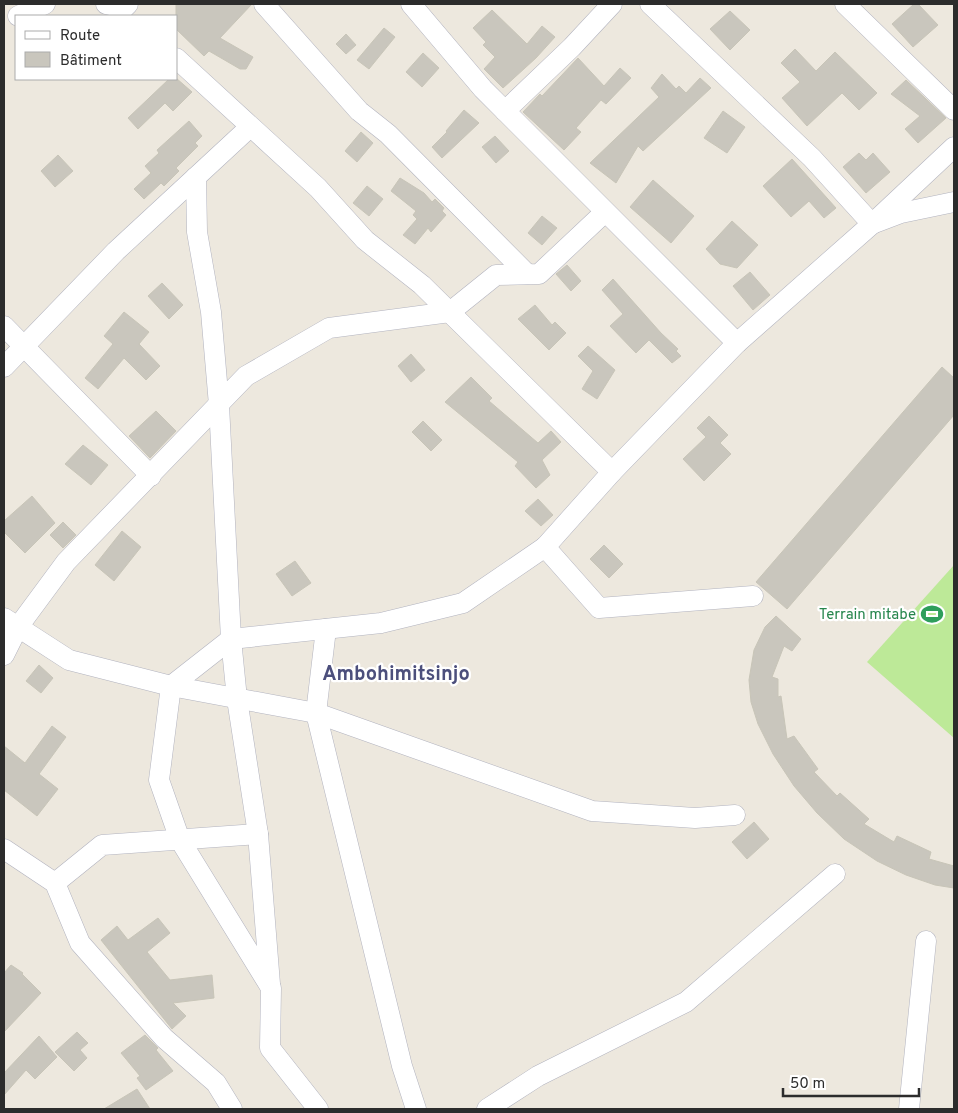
<svg xmlns="http://www.w3.org/2000/svg" width="958" height="1113" font-family="Overpass,sans-serif">
  <rect width="100%" height="100%" fill="#ede8de"/>
  <polygon fill="#bde998" points="954,565 954,738 867,662"/>
  <g fill="#c9c6bd" stroke="#c8c5b8">
    <polygon points="176,4 252,4 220,38 253,57 246,69 240,69 209,51 204,56 176,29"/>
    <polygon points="914,4 918,4 938,25 913,47 892,24"/>
    <polygon points="492,10 527,44 542,26 555,37 536,58 503,88 484,69 495,57 483,45 486,42 473,28"/>
    <polygon points="730,11 750,30 730,50 710,29"/>
    <polygon points="384,28 395,37 369,69 357,60"/>
    <polygon points="346,34 356,45 346,54 336,44"/>
    <polygon points="795,49 816,71 835,52 877,93 859,110 842,93 807,126 782,98 800,82 781,63"/>
    <polygon points="423,53 439,68 422,87 406,72"/>
    <polygon points="578,58 604,86 620,68 631,78 606,104 601,100 576,128 581,132 564,150 523,112 540,94 542,96"/>
    <polygon points="662,74 676,89 679,86 686,93 700,78 711,88 643,151 638,146 616,183 590,163 659,97 651,88"/>
    <polygon points="176,78 192,92 173,111 165,103 138,129 128,118 169,79"/>
    <polygon points="906,80 946,118 918,143 905,129 920,116 891,94"/>
    <polygon points="464,110 479,123 442,158 432,147 447,132 446,131"/>
    <polygon points="723,111 745,127 727,153 704,138"/>
    <polygon points="189,121 202,136 195,143 198,146 176,168 179,171 164,186 161,183 144,199 134,189 151,173 145,166 159,153 157,150"/>
    <polygon points="361,132 373,143 357,162 345,151"/>
    <polygon points="495,136 509,151 496,163 482,147"/>
    <polygon points="859,153 866,160 873,153 890,172 866,193 843,167"/>
    <polygon points="58,155 73,171 55,187 41,171"/>
    <polygon points="792,159 836,208 824,218 809,201 791,217 763,186"/>
    <polygon points="400,178 424,193 432,202 435,199 444,208 442,211 446,215 431,232 428,228 415,244 403,235 417,219 413,215 416,211 391,191"/>
    <polygon points="653,180 694,216 671,243 630,207"/>
    <polygon points="367,186 383,199 369,216 353,203"/>
    <polygon points="542,216 557,228 542,245 528,233"/>
    <polygon points="732,221 758,245 737,268 720,264 706,249"/>
    <polygon points="567,265 581,281 571,291 556,274"/>
    <polygon points="750,272 770,295 753,310 733,286"/>
    <polygon points="613,279 661,333 678,349 676,351 681,356 672,363 649,340 636,353 610,326 623,314 602,290"/>
    <polygon points="162,283 183,305 169,319 148,296"/>
    <polygon points="535,305 552,325 555,322 566,333 549,350 518,319"/>
    <polygon points="124,312 149,332 139,344 160,366 146,380 124,358 98,389 85,378 113,344 104,336"/>
    <polygon points="588,346 615,370 597,399 582,389 593,371 578,356"/>
    <polygon points="411,354 425,370 411,382 398,366"/>
    <polygon points="942,367 954,378 954,415 787,609 756,582"/>
    <polygon points="471,377 492,398 489,401 538,443 551,431 561,442 542,460 550,475 536,488 515,466 518,462 445,402"/>
    <polygon points="156,411 176,431 150,458 129,436"/>
    <polygon points="709,416 728,435 720,443 731,454 704,481 683,459 706,437 697,428"/>
    <polygon points="423,421 442,440 431,451 412,432"/>
    <polygon points="83,445 108,465 91,485 65,464"/>
    <polygon points="32,496 55,523 25,553 4,532 4,521"/>
    <polygon points="538,499 553,515 541,526 525,511"/>
    <polygon points="63,522 76,535 63,548 50,535"/>
    <polygon points="122,531 141,547 114,581 95,565"/>
    <polygon points="604,545 623,564 609,578 590,559"/>
    <polygon points="295,561 311,583 292,596 276,574"/>
    <polygon points="776,616 801,639 792,651 784,646 772,677 778,679 778,697 781,696 787,739 794,736 818,769 814,772 837,796 840,793 869,819 864,824 894,842 897,836 931,852 929,859 954,866 954,888 935,885 906,875 877,861 844,839 817,813 794,786 773,754 758,724 751,702 749,680 754,650 765,627"/>
    <polygon points="39,665 53,678 41,693 26,681"/>
    <polygon points="52,726 66,737 39,774 58,789 37,816 4,790 4,746 25,763"/>
    <polygon points="754,822 769,839 747,859 732,842"/>
    <polygon points="158,918 170,933 147,952 170,980 212,975 214,998 173,1003 186,1016 172,1029 101,940 117,926 128,940"/>
    <polygon points="11,965 23,973 22,974 41,993 4,1032 4,973"/>
    <polygon points="77,1032 88,1043 80,1050 87,1058 74,1071 55,1052"/>
    <polygon points="145,1035 158,1048 156,1050 173,1071 146,1090 137,1078 140,1076 121,1053"/>
    <polygon points="39,1036 57,1057 35,1079 26,1070 4,1095 4,1073"/>
    <polygon points="137,1089 150,1109 104,1109"/>
  </g>
  <g fill="none" stroke-linecap="round" stroke-linejoin="round">
    <g stroke="#b2b3bf" stroke-width="21">
      <g id="street">
        <polyline points="106,4 124,8 128,4"/>
        <polyline points="264,4 359,111 388,134 527,274"/>
        <polyline points="411,4 483,89 737,343"/>
        <polyline points="650,4 812,158 872,224 901,213 954,202"/>
        <polyline points="845,4 954,110"/>
        <polyline points="18,16 45,4"/>
        <polyline points="176,58 318,188 365,240 422,285 612,472"/>
        <polyline points="505,111 572,47 612,4"/>
        <polyline points="250,127 196,177 197,232 211,312 219,405 231,639 237,699 258,834 270,984"/>
        <polyline points="4,326 151,476"/>
        <polyline points="4,367 116,251 196,177"/>
        <polyline points="545,547 612,472 737,343 872,224 954,147"/>
        <polyline points="4,618 69,660 171,686 316,713 592,811 695,818 735,815"/>
        <polyline points="326,629 316,713 402,1066 416,1109"/>
        <polyline points="4,655 18,627 66,562 246,376 329,328 450,312 496,275 539,274 605,212"/>
        <polyline points="4,849 55,883 80,943 164,1038 216,1083 232,1109"/>
        <polyline points="55,883 102,845 258,834"/>
        <polyline points="318,1109 270,1048 271,988 180,840 159,780 171,686 231,639 381,623 463,603 545,547 599,608 753,596"/>
        <polyline points="487,1109 538,1076 686,1002 835,874"/>
        <polyline points="909,1109 926,941"/>
      </g>
    </g>
    <use href="#street" stroke="#fff" stroke-width="20"/>
  </g>
  <defs>
    <g id="stadium-bare" transform="scale(1.725)"><path d="M0-5a6.5 5 0 1 0 0 10a6.5 5 0 1 0 0-10ZM-3.5-1.8h7v3.6h-7Z" fill="#2e9e5b" stroke="#fff" stroke-width="2.5" paint-order="stroke"/></g>
  </defs>
  <g fill-rule="evenodd">
    <use href="#stadium-bare" x="932" y="614"/>
  </g>
  <g text-anchor="middle" stroke-width="4.5" stroke-linejoin="round" paint-order="stroke">
    <g font-size="15" fill="#27864d" stroke="#fff" text-anchor="end">
      <text x="916" y="619">Terrain mitabe</text>
    </g>
    <g font-size="20" font-weight="bold" fill="#4c4f7c" stroke="#fff">
      <text x="396" y="680">Ambohimitsinjo</text>
    </g>
  </g>
  <rect width="958" height="1113" fill="none" stroke="#2c2c2c" stroke-width="10"/>
  <rect x="15" y="15" width="162" height="65" fill="#ffffff" stroke="#ababab"/>
  <rect x="25" y="31" width="25" height="8" fill="#ffffff" stroke="#ababab"/>
  <text x="60" y="40" font-size="15" fill="#2c2c2c">Route</text>
  <rect x="25" y="52" width="25" height="15" fill="#c9c6bd" stroke="#ababab"/>
  <text x="60" y="65" font-size="15" fill="#2c2c2c">Bâtiment</text>
  <path d="M783 1088v8h136v-8" fill="none" stroke="#2c2c2c" stroke-width="2.5"/>
  <text x="790" y="1088" font-size="15" fill="#2c2c2c" stroke="#ffffff" stroke-width="4" paint-order="stroke">50 m</text>
</svg>
